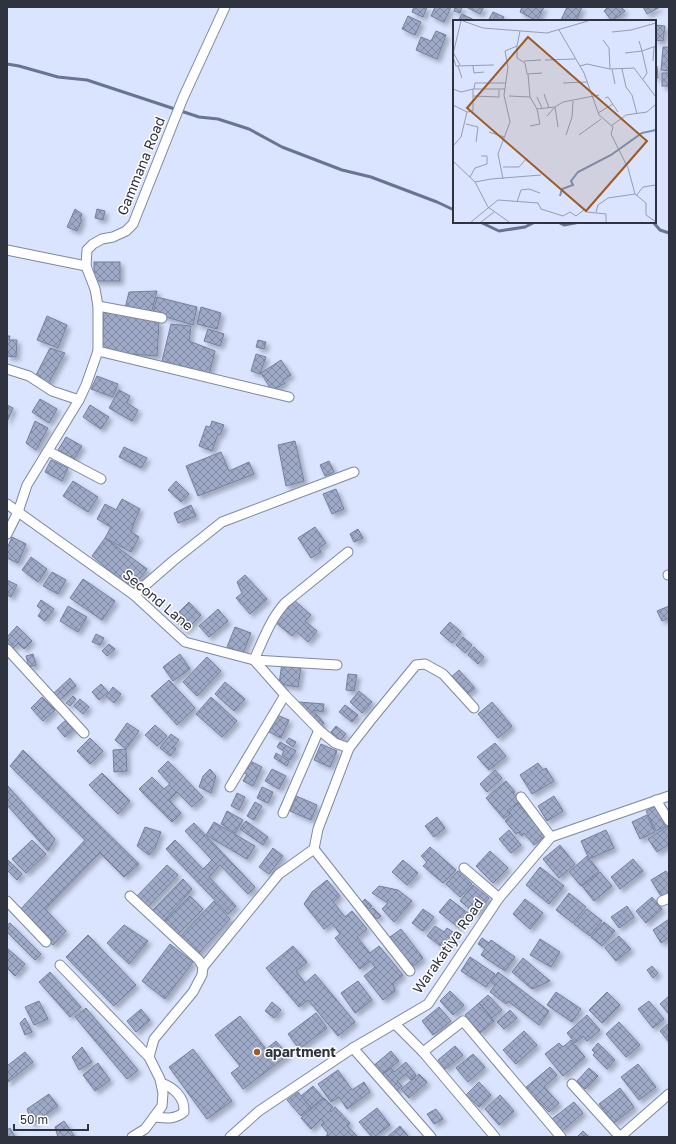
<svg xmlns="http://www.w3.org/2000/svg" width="676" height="1144" font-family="'Golos Text',sans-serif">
  <defs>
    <pattern id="building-cross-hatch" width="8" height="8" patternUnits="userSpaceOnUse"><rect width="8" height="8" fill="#9da9c7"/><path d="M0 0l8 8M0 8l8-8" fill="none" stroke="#808aa3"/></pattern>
    <filter id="shadow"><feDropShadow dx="3.5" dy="3.5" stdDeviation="2" flood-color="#0004"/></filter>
  </defs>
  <rect width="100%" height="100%" fill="#dae4fe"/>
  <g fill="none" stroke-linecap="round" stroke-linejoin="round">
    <g stroke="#677494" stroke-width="3">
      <polyline points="7,64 19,66 58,77 87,80 199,117 218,119 249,129 282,147 342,170 371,177 437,202 454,210"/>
      <polyline points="480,222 499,231 525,227 535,222"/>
      <polyline points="558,222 564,225 580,222"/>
      <polyline points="653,222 660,230 669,233"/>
    </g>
  </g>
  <g fill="url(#building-cross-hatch)" stroke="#74809c" filter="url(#shadow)">
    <polygon points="414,7 427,7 423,17 412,12"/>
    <polygon points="435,7 451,7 444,22 431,16"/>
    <polygon points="455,7 462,7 460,13 454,11"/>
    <polygon points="466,7 484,7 480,14"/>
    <polygon points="522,7 544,7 537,21 520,12"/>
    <polygon points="567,7 582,7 576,21 561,20"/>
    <polygon points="608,7 621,7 625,11 612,21 604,11"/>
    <polygon points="643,7 660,7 647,14"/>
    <polygon points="493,12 504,17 502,21 488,21"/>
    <polygon points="462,14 476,21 458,21"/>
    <polygon points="408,16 421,22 415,35 402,29"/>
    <polygon points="655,25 665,26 663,41 655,40"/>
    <polygon points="436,31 446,35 437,59 416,50 421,37 431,41"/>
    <polygon points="663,47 669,47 669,71 661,70"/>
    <polygon points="655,66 657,66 658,78 655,78"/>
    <rect x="662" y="73" width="7" height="13"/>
    <polygon points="75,209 82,214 80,219 82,220 77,231 67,227"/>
    <polygon points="97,209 105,211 103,220 95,218"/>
    <rect x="94" y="262" width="26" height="19"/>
    <polygon points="157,291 151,314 125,308 129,292"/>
    <polygon points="157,297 197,307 193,325 153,313"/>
    <polygon points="201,307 221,313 217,329 197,324"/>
    <polygon points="104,310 159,321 157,356 102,352"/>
    <polygon points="47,316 67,325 58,348 37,340"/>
    <polygon points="171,324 191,326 189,341 215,351 209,375 162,361"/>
    <polygon points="208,329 224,334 220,346 204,341"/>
    <polygon points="7,336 10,336 9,340 17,340 16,357 7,356"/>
    <polygon points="258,340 266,342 264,349 256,347"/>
    <polygon points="50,348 65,353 48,384 35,377"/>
    <polygon points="256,354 266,357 260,374 251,371"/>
    <polygon points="281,360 291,375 283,380 285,383 272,391 261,373"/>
    <polygon points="97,376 118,384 113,397 91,389"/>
    <polygon points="119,390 130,396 127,403 138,410 132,421 109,408"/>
    <polygon points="40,399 57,409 49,423 32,412"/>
    <polygon points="7,405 13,408 7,422"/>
    <polygon points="90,405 109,417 101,429 83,417"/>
    <polygon points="35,421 48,428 36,450 26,443"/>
    <polygon points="212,421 224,425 220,435 218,434 212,451 199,446 206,426 210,427"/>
    <polygon points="66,437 82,446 74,459 58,450"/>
    <polygon points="295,441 304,481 286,486 278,445"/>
    <polygon points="124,447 147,458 141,468 119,457"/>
    <polygon points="221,452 229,471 249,462 254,474 198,496 186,466"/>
    <polygon points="51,460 68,468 62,481 45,472"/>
    <polygon points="329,461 334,472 325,476 320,465"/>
    <polygon points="73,481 98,497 88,512 63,496"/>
    <polygon points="176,481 189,494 181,502 168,490"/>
    <polygon points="336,489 344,509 332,514 323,494"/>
    <polygon points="122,499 140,509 135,520 131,532 139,537 131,552 105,538 111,527 97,519 105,504 116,510"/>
    <polygon points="191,505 196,516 178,523 174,513"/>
    <polygon points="315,527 326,543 319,548 321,552 311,558 298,538"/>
    <polygon points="358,529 363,538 354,542 350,534"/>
    <polygon points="12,537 26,544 18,563 7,558 7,549"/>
    <polygon points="105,538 147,569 132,589 92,556"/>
    <polygon points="31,557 47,569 38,582 22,570"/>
    <polygon points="52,572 66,580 58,594 43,586"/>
    <polygon points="245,575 267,599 250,614 236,598 242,593 237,582"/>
    <polygon points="83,579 115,601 102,620 70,598"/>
    <polygon points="7,580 17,585 11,597 7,595"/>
    <polygon points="41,600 54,609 45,621 38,616 42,610 37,606"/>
    <polygon points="294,600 311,615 305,621 317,631 308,642 296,631 292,636 275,622"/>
    <polygon points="189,602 201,615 185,631 173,618"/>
    <polygon points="68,606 87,617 78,632 60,621"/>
    <polygon points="669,606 669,618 662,621 657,611"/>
    <polygon points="218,609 228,621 209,637 199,626"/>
    <polygon points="450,622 461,632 452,643 440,633"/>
    <polygon points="17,626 32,641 24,649 18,643 13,648 7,643 7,637"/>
    <polygon points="235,627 251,633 243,653 227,647"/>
    <polygon points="96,634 104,638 100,645 92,642"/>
    <polygon points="463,637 472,645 465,653 456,645"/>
    <polygon points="109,644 115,649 107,656 102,651"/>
    <polygon points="474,647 484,657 478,664 468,655"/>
    <polygon points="33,654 36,665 29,667 26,656"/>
    <polygon points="180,654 190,669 173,681 163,667"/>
    <polygon points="207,657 221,671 197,696 183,682"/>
    <polygon points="282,663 301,667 298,687 279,684"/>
    <polygon points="459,670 475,688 464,696 449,679"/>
    <polygon points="348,674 357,675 354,691 346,690"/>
    <polygon points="70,678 76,686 60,700 54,693"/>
    <polygon points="169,680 195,708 177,725 151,696"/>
    <polygon points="225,682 245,699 234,711 215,694"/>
    <polygon points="101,684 108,692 99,700 92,692"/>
    <polygon points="113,687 121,694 114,703 106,696"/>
    <polygon points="359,691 372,702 362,713 350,702"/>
    <polygon points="73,696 76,699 70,706 66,703"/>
    <polygon points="42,697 55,710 43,721 31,708"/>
    <polygon points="211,697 237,721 222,737 196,714"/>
    <polygon points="80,699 89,707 83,714 74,706"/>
    <polygon points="299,702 324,704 323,712 313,710 324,723 318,728 298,707"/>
    <polygon points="492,702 512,726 498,738 478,714"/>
    <polygon points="345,705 358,715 352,722 339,712"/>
    <polygon points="277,715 289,720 281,738 269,732"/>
    <polygon points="67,719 75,728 65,737 57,728"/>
    <polygon points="127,723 139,731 126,749 115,740"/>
    <polygon points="155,725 167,736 157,746 145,735"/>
    <polygon points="336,726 346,734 340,740 331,732"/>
    <polygon points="171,734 179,740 173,747 176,749 170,756 160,748"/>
    <polygon points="90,738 103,751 90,764 77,751"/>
    <polygon points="289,738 296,742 293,747 286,742"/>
    <polygon points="280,742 296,751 290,760 282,755 284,751 277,747"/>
    <polygon points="495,743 506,756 489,770 477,757"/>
    <polygon points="321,744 337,751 330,767 314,760"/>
    <polygon points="126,749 127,771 114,772 113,750"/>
    <polygon points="23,750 139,864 124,877 100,853 45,909 66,931 53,945 18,912 85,840 10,766"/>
    <polygon points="276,753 289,761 287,766 274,758"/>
    <polygon points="168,761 203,797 192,807 177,792 169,800 181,813 172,822 139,789 152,777 164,789 170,784 158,771"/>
    <polygon points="250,761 262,767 253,786 243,781 247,774 244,773"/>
    <polygon points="538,763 543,770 546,768 554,781 532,794 520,775"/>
    <polygon points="210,769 216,776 211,793 199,787 203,776"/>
    <polygon points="272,769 286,776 279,789 265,781"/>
    <polygon points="495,770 502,778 487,792 480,784"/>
    <polygon points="102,773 130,801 118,814 89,785"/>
    <polygon points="506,781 515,792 513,793 520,801 507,811 510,814 504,819 486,798"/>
    <polygon points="7,785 55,839 48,851 7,805"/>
    <polygon points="262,787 273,792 268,803 257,798"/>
    <polygon points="237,793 245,797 239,810 231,806"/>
    <polygon points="296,796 317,805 311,820 290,811"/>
    <polygon points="554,796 563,811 547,821 538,806"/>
    <polygon points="255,802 262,806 254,820 247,816"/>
    <polygon points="518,803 546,835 534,845 524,833 522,836 518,832 516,834 505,821 512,815 509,812"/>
    <polygon points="656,806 666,826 656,831 646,811"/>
    <polygon points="227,811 243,820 235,833 221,824"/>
    <polygon points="647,815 655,832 640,839 632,822"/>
    <polygon points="437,817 445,828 434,837 425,826"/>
    <polygon points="246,821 268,837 263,845 240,829"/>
    <polygon points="214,822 255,846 247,859 206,835"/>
    <polygon points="194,823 255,887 248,894 220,865 209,877 236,906 228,914 166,849 175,840 203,869 212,860 185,831"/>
    <polygon points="668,826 669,828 669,844 657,852 648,839"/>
    <polygon points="145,827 161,832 155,848 149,855 137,846"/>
    <polygon points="509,830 521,845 511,853 499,839"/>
    <polygon points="606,830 614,848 589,859 581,841"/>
    <polygon points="32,840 46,854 26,873 12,859"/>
    <polygon points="560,845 575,864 559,878 543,859"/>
    <polygon points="430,847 456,870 443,883 423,866 427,862 421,856"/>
    <polygon points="273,848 283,856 269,874 259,867"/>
    <polygon points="490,851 508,868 493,883 476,866"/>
    <polygon points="587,856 599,871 581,886 569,872"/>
    <polygon points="7,859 22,874 17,880 7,870"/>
    <polygon points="633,859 643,871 620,889 611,877"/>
    <polygon points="403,860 418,873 407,885 392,872"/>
    <polygon points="167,865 178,875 148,907 137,896"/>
    <polygon points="540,867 564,886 549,904 526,885"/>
    <polygon points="458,871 472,884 460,897 446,884"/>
    <polygon points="666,871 669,876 669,894 662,898 651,880"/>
    <polygon points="600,872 612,886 594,901 582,886"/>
    <polygon points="183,879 192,889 163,922 152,911"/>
    <polygon points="327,880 340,896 333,902 345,917 352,911 367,929 357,937 370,953 379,946 403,975 393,983 395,991 383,1000 364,976 375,967 370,961 360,969 335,938 340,934 332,923 324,929 304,904 312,892"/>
    <polygon points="473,885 489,898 476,914 460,901"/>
    <polygon points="379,886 398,890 412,901 394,922 382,909 388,903 372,893"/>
    <polygon points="569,893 586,907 573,923 556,910"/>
    <polygon points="190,896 203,909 175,937 162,924"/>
    <polygon points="652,897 662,909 646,923 636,911"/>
    <polygon points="365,899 372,906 369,909 362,902"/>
    <polygon points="450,899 469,914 459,928 439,912"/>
    <polygon points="525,899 543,913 530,929 513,914"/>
    <polygon points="214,901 230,919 197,955 179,938"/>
    <polygon points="627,906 634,917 619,928 611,917"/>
    <polygon points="373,908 381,916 377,919 369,911"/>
    <polygon points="423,909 434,917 423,931 412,923"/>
    <polygon points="587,909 602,921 590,936 574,924"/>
    <polygon points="669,919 669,937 661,943 653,930"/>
    <polygon points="604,922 615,931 602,946 591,937"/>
    <polygon points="10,923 41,954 35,960 7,932 7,925"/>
    <polygon points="124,925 148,941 129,964 107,943"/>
    <polygon points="435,926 444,932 447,928 456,934 445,949 427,936"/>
    <polygon points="401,929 423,958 412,967 390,937"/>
    <polygon points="88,935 136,985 114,1006 66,957"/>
    <polygon points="619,936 631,949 616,961 605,948"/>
    <polygon points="482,938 489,943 491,940 515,957 505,971 481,955 485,949 478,944"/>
    <polygon points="540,939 560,952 551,967 530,955"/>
    <polygon points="170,944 193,962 165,999 142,981"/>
    <polygon points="293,946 307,962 296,971 305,983 315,974 355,1022 338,1036 308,1000 299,1007 266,968"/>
    <polygon points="7,948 25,964 15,976 7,968"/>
    <polygon points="470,957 495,974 486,987 461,971"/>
    <polygon points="523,958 550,981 532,989 512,972"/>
    <polygon points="652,966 658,973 653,978 647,970"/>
    <polygon points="50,972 81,1007 70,1017 39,982"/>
    <polygon points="498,972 549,1011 539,1025 508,1001 506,1004 490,992 495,985 491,982"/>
    <polygon points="358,981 372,1000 355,1013 341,993"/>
    <polygon points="450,991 464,1005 453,1015 440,1001"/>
    <polygon points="556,992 581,1009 572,1022 547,1005"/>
    <polygon points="607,992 620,1005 602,1023 589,1010"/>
    <polygon points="488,995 502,1010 492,1018 479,1003"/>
    <polygon points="669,996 669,1014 660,1004"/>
    <polygon points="39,1001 48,1019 34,1025 25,1007"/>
    <polygon points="649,1001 664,1019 653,1028 638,1009"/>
    <polygon points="272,1002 281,1010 274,1018 265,1011"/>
    <polygon points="479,1003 494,1021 480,1033 465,1015"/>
    <polygon points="439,1007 451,1021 433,1035 422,1021"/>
    <polygon points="86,1008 138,1070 127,1079 75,1017"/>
    <polygon points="141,1009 150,1020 136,1032 127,1021"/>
    <polygon points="510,1010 517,1018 504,1029 497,1022"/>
    <polygon points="316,1013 327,1028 299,1049 288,1034"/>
    <polygon points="587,1015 600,1030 587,1041 583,1036 575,1043 567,1033"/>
    <polygon points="240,1016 266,1049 276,1041 288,1055 243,1089 231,1073 240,1066 215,1035"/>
    <polygon points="25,1018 32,1032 25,1035 20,1023"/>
    <polygon points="619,1022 640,1045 626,1057 606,1034"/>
    <polygon points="669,1023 669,1042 660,1031"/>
    <polygon points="524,1031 537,1045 516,1064 503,1050"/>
    <polygon points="571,1040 585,1057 563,1076 545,1054 559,1043 563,1047"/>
    <polygon points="598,1043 615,1060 607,1069 593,1055 595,1053 592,1050"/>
    <polygon points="455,1046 463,1055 445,1069 438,1060"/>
    <polygon points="82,1047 92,1062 79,1070 72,1057"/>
    <polygon points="193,1049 232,1101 207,1119 169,1067"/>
    <polygon points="391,1051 399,1061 380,1076 372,1067"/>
    <polygon points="25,1052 33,1062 7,1083 7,1066"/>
    <polygon points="473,1054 485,1067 468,1082 456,1068"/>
    <polygon points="406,1062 416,1075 411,1080 406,1074 397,1081 402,1086 393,1093 379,1077 391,1068 394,1072"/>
    <polygon points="98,1063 110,1080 95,1091 83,1075"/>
    <polygon points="638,1064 656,1087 639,1100 621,1077"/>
    <polygon points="550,1067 557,1075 544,1087 559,1103 549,1112 525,1088"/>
    <polygon points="589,1068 598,1076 585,1089 577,1081"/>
    <polygon points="338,1070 352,1090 364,1082 370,1092 347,1109 339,1097 331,1102 318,1084"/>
    <polygon points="419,1074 427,1082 409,1098 401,1089"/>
    <polygon points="479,1082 491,1095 479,1107 466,1095"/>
    <polygon points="313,1086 323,1098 311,1108 301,1096"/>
    <polygon points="620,1088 634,1107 614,1123 599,1104"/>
    <polygon points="298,1092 311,1108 301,1116 287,1100"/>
    <polygon points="49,1094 58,1106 32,1124 27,1109"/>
    <polygon points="500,1095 514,1111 499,1125 485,1109"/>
    <polygon points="324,1098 333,1107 330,1110 331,1112 335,1107 350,1123 347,1126 358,1137 326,1137 328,1133 321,1125 324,1122 321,1119 311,1129 301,1118"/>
    <polygon points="574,1102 583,1113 562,1131 552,1119"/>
    <polygon points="377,1108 390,1125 374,1137 372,1137 359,1122"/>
    <polygon points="436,1109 443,1119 434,1124 427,1114"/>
    <polygon points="64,1121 75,1137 58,1137 55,1127"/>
    <polygon points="400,1126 409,1137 387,1137"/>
    <polygon points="10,1128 15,1137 7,1137 7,1130"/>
    <polygon points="583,1131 589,1137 577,1137"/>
  </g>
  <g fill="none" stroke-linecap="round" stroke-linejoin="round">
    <g stroke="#7b88a4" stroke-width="11">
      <g id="minor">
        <polyline points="7,250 86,266"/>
        <polyline points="98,306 162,318"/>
        <polyline points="98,351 289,397"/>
        <polyline points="7,369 29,376 52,391 79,400"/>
        <polyline points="48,451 101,479"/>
        <polyline points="7,504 134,595 185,642 254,660 285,695 319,730 335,743 349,748"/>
        <polyline points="7,534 18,512 27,485 79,400 86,385 98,351 98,306 95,289 86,266 87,250 93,244 102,239 113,237 126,231 133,224 183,98 225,7"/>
        <polyline points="668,575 669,575"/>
        <polyline points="134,595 173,561 222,522 354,472"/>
        <polyline points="7,649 84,733"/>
        <path d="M337,665L254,660C263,640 270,620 285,603L348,552"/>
        <polyline points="230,787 285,695"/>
        <polyline points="521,797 551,837"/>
        <polyline points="656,800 669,821"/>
        <polyline points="283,813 319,730"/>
        <polyline points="314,849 410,971"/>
        <polyline points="464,868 499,898"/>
        <polyline points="130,896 199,960 203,967 202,975 193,992 154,1039 149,1057 160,1079 163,1093 162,1106 145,1129 132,1137"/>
        <polyline points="7,901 46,942"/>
        <polyline points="662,901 669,898"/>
        <polyline points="60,965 149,1057"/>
        <polyline points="203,967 279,874 314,849 318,829 349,748 370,721 416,665 425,664 443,674 474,708"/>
        <polyline points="395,1024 423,1052 495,1137"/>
        <polyline points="353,1048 431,1137"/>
        <polyline points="423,1052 463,1021 561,1137"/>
        <polyline points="572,1084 620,1137 669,1094"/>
        <path d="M154,1117C165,1118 175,1120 184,1112C185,1097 173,1087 161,1083"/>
        <polyline points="230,1137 259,1111 353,1048 428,1004 499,898 551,837 669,796"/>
      </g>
    </g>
    <use href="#minor" stroke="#fff" stroke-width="9"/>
  </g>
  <circle fill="#9c5b26" stroke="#fff" stroke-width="1.5" cx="257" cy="1052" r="4"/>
  <g text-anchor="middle" stroke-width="3" stroke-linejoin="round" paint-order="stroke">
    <g font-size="14" fill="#2e333f" stroke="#fff">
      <text transform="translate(141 166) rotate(-68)" y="5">Gammana Road</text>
      <text transform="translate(158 600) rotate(40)" y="5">Second Lane</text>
      <text transform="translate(448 946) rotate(-55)" y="5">Warakatiya Road</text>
    </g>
    <g font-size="14" font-weight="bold" fill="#2e333f" stroke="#fff" text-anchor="start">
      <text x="265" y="1057">apartment</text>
    </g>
  </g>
  <g transform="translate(453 20)">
    <rect width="203" height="203" fill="#dae4fe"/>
    <path fill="none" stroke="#7f90b9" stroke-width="2" d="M107,176L109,169L120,165L118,161L125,152L158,135L189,113L203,110"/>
    <path fill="none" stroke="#959db2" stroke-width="1" d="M10,1L30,8L94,13L135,1M106,10L131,53L146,95L160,107L158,114L175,148L182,174L193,183M159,12L178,10L203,3M150,20L156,28L157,49M64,26V38L72,43L74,54L89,53M0,32L7,45M172,33L189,31L186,21M0,34L8,1M0,37L3,46L41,45M92,40L122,39M71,41L88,40M200,41L201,27M5,46L9,58M20,46L21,53L31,52M127,46L134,44L157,49L181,48L203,77M159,49L162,64M169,49L173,67L179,75L184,94M75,54L77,77L84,89L87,104L77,106M190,59L194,53L189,31L203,26M110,63L134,62M0,69L8,72L20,69H52M21,69L22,63H53M91,74L96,88M20,76L46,77V70M56,76L77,77M84,77L89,88M152,78L155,77L165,92M0,85L14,92L8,117L0,126M84,89L102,87L110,82L146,75M14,92L20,91V69M145,93L160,84M94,96L102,87L105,107M13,104L25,107L23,122M158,106L173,95L194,92L203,84M36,112L51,117M113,115L119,97L120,81M126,115L148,99M0,141L22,162L35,187L56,202M50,147H66L74,138M17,157L22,148L34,144V136H28M50,159L45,134L57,102L51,75L55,47L52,31L64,26L67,11M22,162L38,159L88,155M183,176L190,167L203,165M64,182L68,170L76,169L87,173M193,183V195L203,202M143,192L145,185L155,178L182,174M18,202L45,180L85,183L88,189L110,196L117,192L123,196L132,189L134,192L153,194V202M28,202L41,192"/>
    <path fill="#9c5b26" fill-opacity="0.15" stroke="#9c5b26" stroke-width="2" d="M75,17L194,121L133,191L14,88Z"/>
    <rect width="203" height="203" fill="none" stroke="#2e333f" stroke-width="2"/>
  </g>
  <rect width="676" height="1144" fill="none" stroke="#2e333f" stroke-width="16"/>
  <path d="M14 1124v6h74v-6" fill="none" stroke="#2e333f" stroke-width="2"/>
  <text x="20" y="1124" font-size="12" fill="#2e333f" stroke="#ffffff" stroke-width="3" paint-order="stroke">50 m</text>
</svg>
